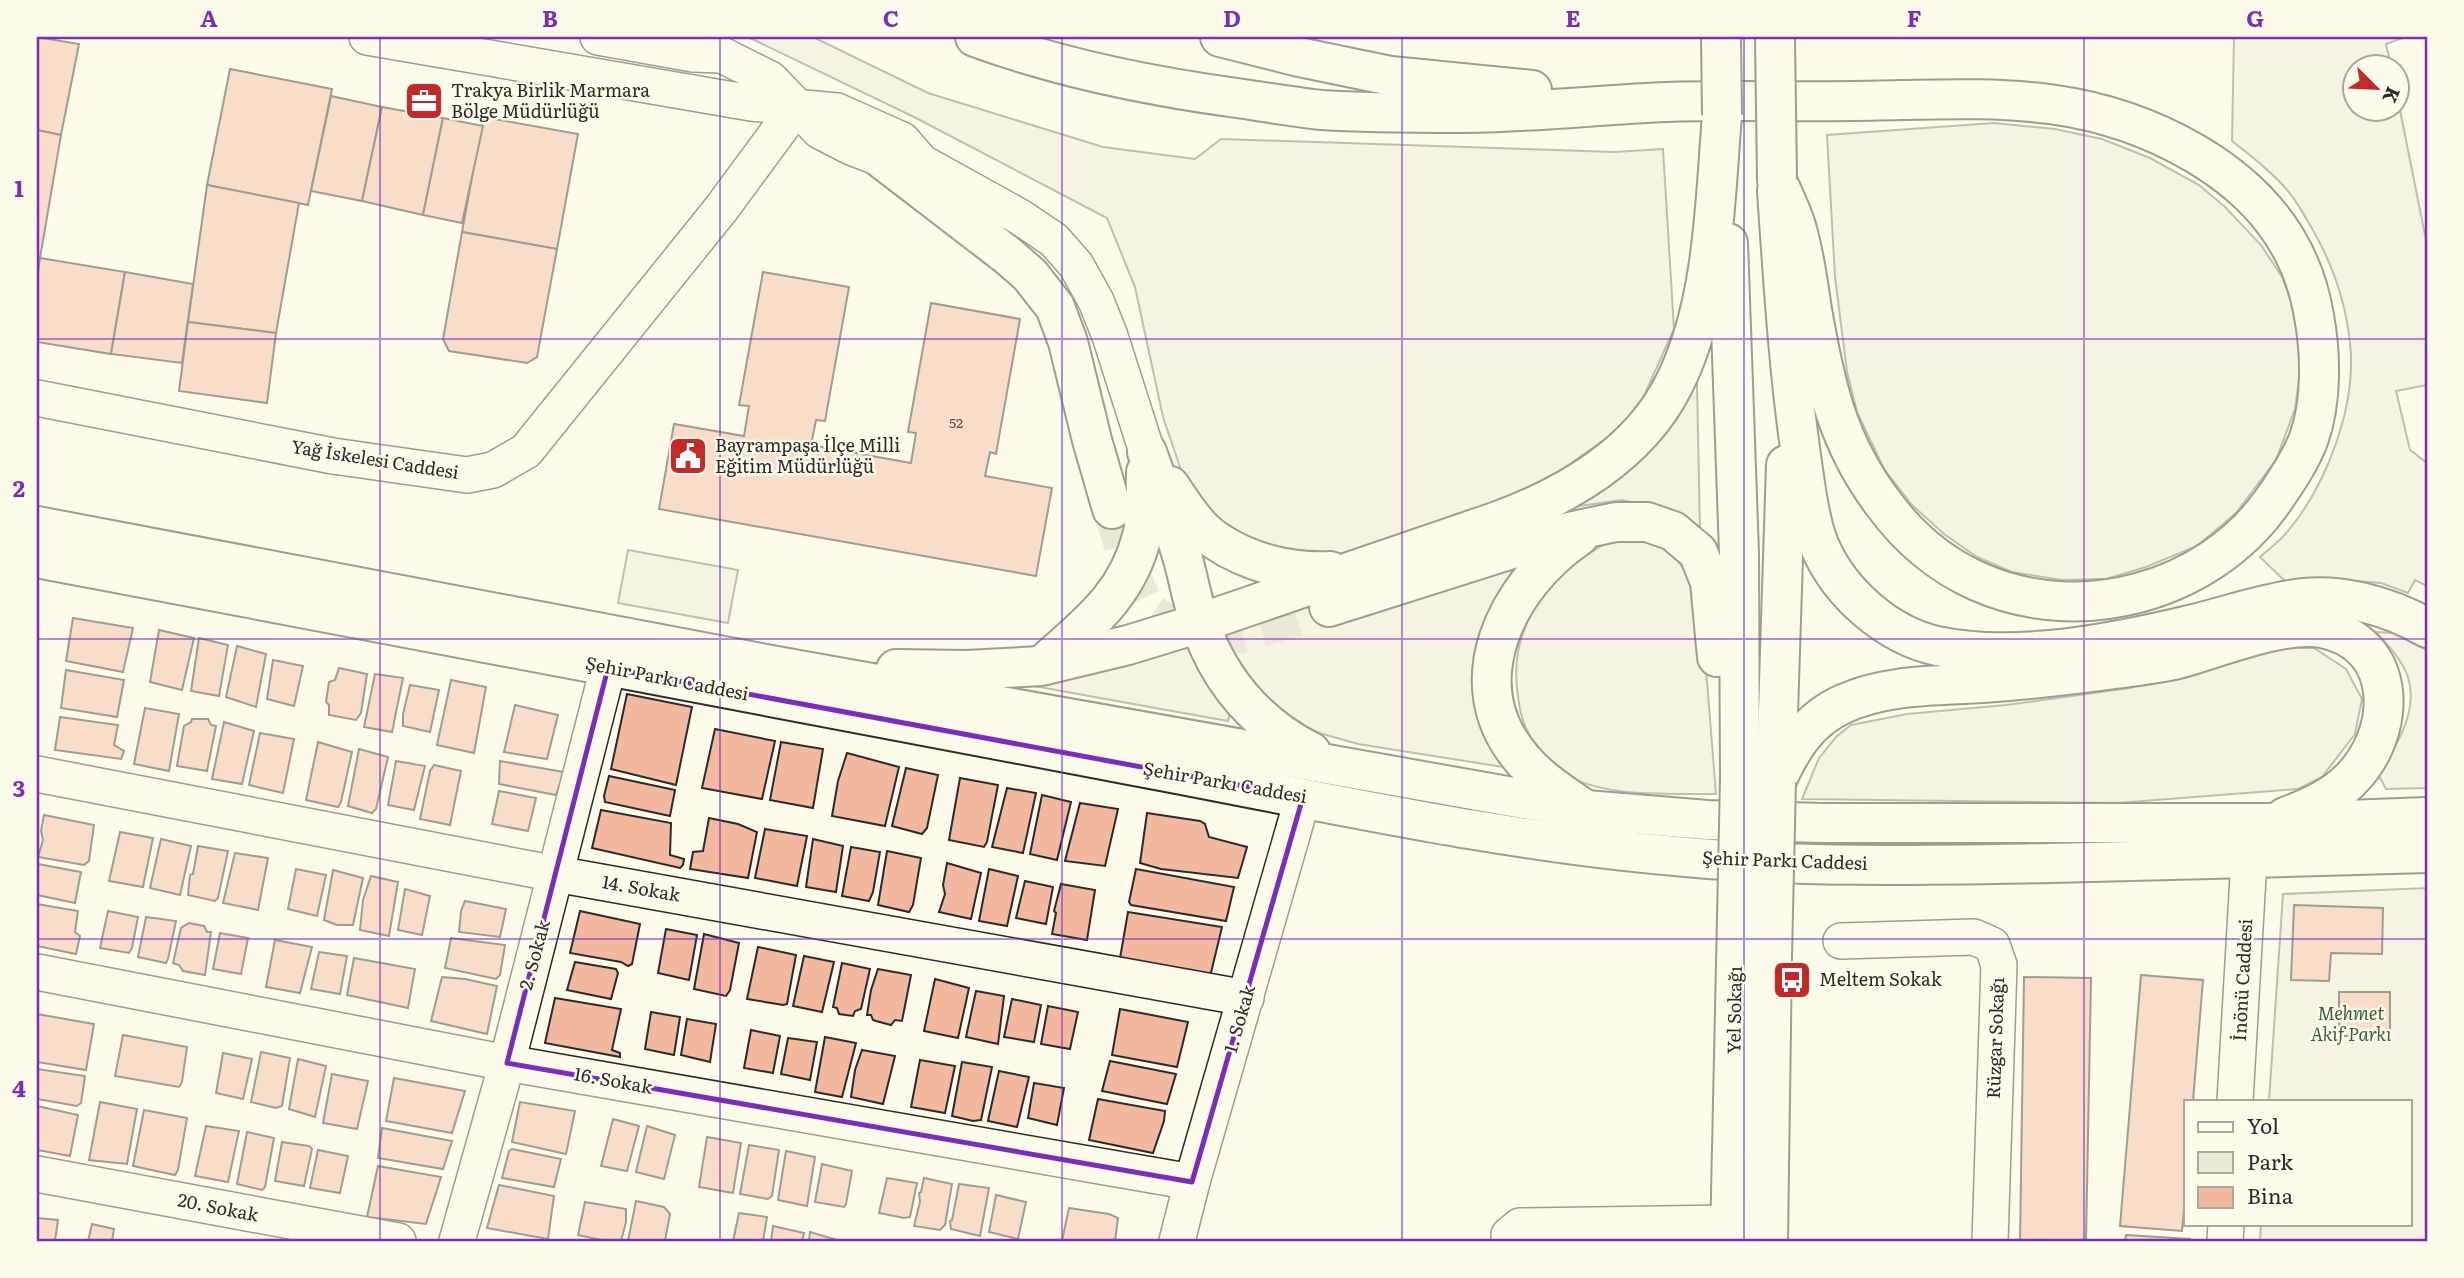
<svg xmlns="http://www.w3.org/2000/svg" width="2464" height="1278" font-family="Literata,serif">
  <rect width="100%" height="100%" fill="#fdfbea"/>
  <g fill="#ecebdb" stroke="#74746e" stroke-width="2">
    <polygon points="748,37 813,37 928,93 1103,147 1195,159 1221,139 1614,152 1663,149 1674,329 1643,398 1618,430 1550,478 1492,504 1345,553 1289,555 1239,537 1208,515 1181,470 1163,417 1135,287 1107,218 916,118"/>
    <path d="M2234,37H2405L2386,44L2391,66H2356V108H2398V100L2427,245V385L2396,391L2410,450L2427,463V586L2415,580L2408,593L2381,583L2341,580L2286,582L2260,557C2269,549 2280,541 2288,531C2327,484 2357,405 2350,343C2346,304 2333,266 2314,232C2306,218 2298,203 2288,191C2272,172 2252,157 2232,141Z"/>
    <polygon points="1994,123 2055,129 2102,139 2150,158 2199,185 2225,207 2261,245 2282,277 2298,317 2302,358 2295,409 2276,460 2236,513 2197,546 2146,567 2106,579 2061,580 2012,572 1977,557 1944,534 1912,505 1884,469 1857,412 1847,372 1835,277 1827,135"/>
    <path d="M1697,382L1700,532L1663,510L1622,500L1579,506C1625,466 1661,431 1697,382Z"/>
    <path d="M1615,538H1647L1669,548L1700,593L1716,794C1667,793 1602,799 1559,771C1545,762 1534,745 1527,730C1520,716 1519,704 1517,689C1509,618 1557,569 1615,538Z"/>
    <polygon points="628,550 738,570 728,623 618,603"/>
    <polygon points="1514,567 1494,606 1474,672 1483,730 1503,767 1358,744 1316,732 1285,717 1248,679 1221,630 1320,597"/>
    <path d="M2376,632L2393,633L2427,650V788L2386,789L2378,774C2396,747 2419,711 2408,677C2402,660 2388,645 2376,632Z"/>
    <polygon points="1186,644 1230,713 1228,721 1017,683"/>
    <polygon points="2274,648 2314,648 2346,669 2362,699 2355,734 2322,777 2298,789 2117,803 1802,799 1819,758 1836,737 1851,725 1907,714 2006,705 2130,688"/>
    <polygon points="2427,888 2427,1241 2260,1241 2261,1224 2410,1224 2410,1101 2269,1101 2283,894"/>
  </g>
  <g fill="#f2b8a0" stroke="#2b2b2b" stroke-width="2">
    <polygon points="37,37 79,44 61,135 37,130"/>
    <polygon points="230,69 332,89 308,205 207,185"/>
    <polygon points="331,96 382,107 362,201 311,191"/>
    <polygon points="382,107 443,118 423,215 362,201"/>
    <polygon points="483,117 578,134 557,249 462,232"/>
    <polygon points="443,118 483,126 462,223 423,215"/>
    <polygon points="37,130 61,135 40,258 37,257"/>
    <polygon points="207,185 299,203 276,333 188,322"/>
    <polygon points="462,232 557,249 537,357 527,363 449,351 443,339"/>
    <polygon points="40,258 125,272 111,354 37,342 37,280"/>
    <polygon points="125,272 193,284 182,363 111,354"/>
    <polygon points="763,272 849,287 825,421 816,420 811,445 911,463 916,433 908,432 931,303 1020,319 996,454 990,452 985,476 1052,488 1036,576 659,509 674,424 744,436 749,406 739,405"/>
    <polygon points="188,322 276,333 267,403 179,391"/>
    <polygon points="73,618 133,628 123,672 66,661"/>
    <polygon points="159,630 194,638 182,690 150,682"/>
    <polygon points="199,638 228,645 219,696 191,691"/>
    <polygon points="237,646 266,654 256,707 226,697"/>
    <polygon points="273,660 303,666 294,706 267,699"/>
    <polygon points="339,668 367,674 361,713 356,720 329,715 329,705 326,702 329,682 335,680"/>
    <polygon points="66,670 124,680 117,717 61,708"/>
    <polygon points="375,674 403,678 392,732 364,727"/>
    <polygon points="451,680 486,687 474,753 437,745"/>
    <polygon points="410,685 439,690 430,732 403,726 403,714"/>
    <polygon points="627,694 692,707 676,785 611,769"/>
    <polygon points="515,705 558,715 547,759 504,752"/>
    <polygon points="145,708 179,714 169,771 134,764"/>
    <polygon points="60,717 118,725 114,745 124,751 121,759 55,750"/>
    <polygon points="192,719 208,719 211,725 216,726 207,771 177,766 184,726 191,722"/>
    <polygon points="224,722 254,731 242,784 212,779"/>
    <polygon points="715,729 775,741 762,799 702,788"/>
    <polygon points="260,733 294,739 283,793 249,785"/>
    <polygon points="318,742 352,752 341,802 338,807 306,800"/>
    <polygon points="781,742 823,749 813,808 770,800"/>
    <polygon points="359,749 388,757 376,809 372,813 348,806"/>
    <polygon points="847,753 899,767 885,826 832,816 838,781"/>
    <polygon points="396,761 425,766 414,810 388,805"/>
    <polygon points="500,761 564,772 556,795 499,784"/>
    <polygon points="434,765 461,771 450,825 420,819 430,771"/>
    <polygon points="906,768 938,775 927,828 922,834 892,826"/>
    <polygon points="609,776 675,790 670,816 605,802 604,796"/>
    <polygon points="960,778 998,785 987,842 984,847 949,840"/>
    <polygon points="1007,788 1036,793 1023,853 992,847"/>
    <polygon points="499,791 536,798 528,831 492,824"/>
    <polygon points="1042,795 1071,802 1057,860 1030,854"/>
    <polygon points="1080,803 1118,809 1105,866 1065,861"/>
    <polygon points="601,810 671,823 670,855 684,859 683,865 680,868 592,848"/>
    <polygon points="1147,813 1200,821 1205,824 1209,837 1247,847 1238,878 1161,869 1140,863"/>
    <polygon points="44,815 94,825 89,861 84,865 38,857 43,840 41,831"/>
    <polygon points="709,818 738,824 757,832 748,878 690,869 693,852 703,851"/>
    <polygon points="765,829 807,836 797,886 755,878"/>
    <polygon points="120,832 153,838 143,887 109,881"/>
    <polygon points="161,839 191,846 180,895 150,888"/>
    <polygon points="813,839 843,846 836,892 806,887"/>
    <polygon points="198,846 228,851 218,898 215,901 188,895 190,875 193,874"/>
    <polygon points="851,847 880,852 873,892 869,901 842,896"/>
    <polygon points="887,851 921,858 913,905 909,912 878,905"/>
    <polygon points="235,853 268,858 258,910 223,903"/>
    <polygon points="947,863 981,873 971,919 939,912 945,894 943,885"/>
    <polygon points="38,864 81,872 75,903 37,895"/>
    <polygon points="296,869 326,875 317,916 288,909"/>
    <polygon points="989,869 1018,876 1007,926 979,921"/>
    <polygon points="1136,869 1234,887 1226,921 1131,905 1129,902"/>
    <polygon points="333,870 363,878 353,925 337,925 324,920"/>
    <polygon points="371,876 398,882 389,936 360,930 363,900"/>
    <polygon points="1025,881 1053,887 1046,924 1016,918"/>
    <polygon points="1061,884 1095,890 1087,940 1052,934 1056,913 1054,911"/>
    <polygon points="405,889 430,896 422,935 398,930"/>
    <polygon points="465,901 506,909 500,937 459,932 461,911"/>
    <polygon points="37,904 78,911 75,932 80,936 76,954 37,946"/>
    <polygon points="2294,905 2383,908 2382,954 2331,953 2329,981 2291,980"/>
    <polygon points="108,911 138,917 132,948 129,953 100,948"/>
    <polygon points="580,911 640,924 632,964 628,966 621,962 570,953"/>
    <polygon points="1128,912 1222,927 1209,981 1119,964"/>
    <polygon points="146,917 176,921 168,959 166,963 138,957"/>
    <polygon points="189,923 204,926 207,932 211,932 205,975 183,971 179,965 173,963 181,928"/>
    <polygon points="666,929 697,935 689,980 658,973"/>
    <polygon points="220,933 248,938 241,974 213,969"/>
    <polygon points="704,934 739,943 730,990 726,996 694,989"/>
    <polygon points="451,938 505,945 500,975 496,979 445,968"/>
    <polygon points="275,940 312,947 300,993 266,987"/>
    <polygon points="758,947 796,955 787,1004 783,1005 747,999"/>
    <polygon points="319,952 347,956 340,994 311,989"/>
    <polygon points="804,956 834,962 822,1012 793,1006"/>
    <polygon points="354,958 415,969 408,1008 347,995"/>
    <polygon points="575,962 616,969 618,973 611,999 567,990"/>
    <polygon points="842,963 870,969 861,1009 855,1011 853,1016 839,1014 837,1008 833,1007"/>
    <polygon points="878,969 911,975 902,1021 895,1020 891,1025 876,1021 873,1020 871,1015 867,1015 871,990"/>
    <polygon points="2141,975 2203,980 2193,1101 2186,1101 2186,1188 2182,1231 2120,1226"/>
    <polygon points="442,977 465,979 497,986 487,1034 431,1021"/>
    <polygon points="2024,977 2091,978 2086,1241 2020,1241"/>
    <polygon points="935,979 969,988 958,1038 924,1031"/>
    <polygon points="976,991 1004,996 998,1044 966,1037"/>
    <rect x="2339" y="992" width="51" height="44"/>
    <polygon points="555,998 621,1009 612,1050 620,1053 620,1057 545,1043"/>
    <polygon points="1012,999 1041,1005 1034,1042 1004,1037"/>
    <polygon points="1048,1006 1078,1012 1070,1049 1041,1044"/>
    <polygon points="1120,1009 1188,1022 1177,1067 1112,1055"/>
    <polygon points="651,1012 680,1017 674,1055 645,1049"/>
    <polygon points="37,1014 94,1024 86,1070 37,1062"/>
    <polygon points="687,1019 716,1024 710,1062 681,1055"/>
    <polygon points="751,1030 780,1036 773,1073 744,1068"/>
    <polygon points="123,1035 187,1047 182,1082 179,1087 115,1076"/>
    <polygon points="825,1037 856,1043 842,1097 815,1092"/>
    <polygon points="788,1038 817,1042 810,1080 781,1074"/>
    <polygon points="862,1050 895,1056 883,1104 851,1097 855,1070"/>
    <polygon points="261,1052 290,1058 282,1106 276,1108 251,1102"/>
    <polygon points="223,1053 252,1059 243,1099 216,1093"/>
    <polygon points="298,1059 326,1066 315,1117 289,1109"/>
    <polygon points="920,1060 955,1066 945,1113 911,1107"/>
    <polygon points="1110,1061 1176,1074 1167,1104 1102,1091"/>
    <polygon points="962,1062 992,1067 981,1120 973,1121 952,1116"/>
    <polygon points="37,1069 85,1076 81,1103 77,1106 37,1099"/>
    <polygon points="999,1071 1029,1077 1017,1127 988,1121"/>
    <polygon points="332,1074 368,1081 357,1129 323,1123"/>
    <polygon points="394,1078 465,1091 452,1133 386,1121"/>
    <polygon points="1034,1083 1064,1088 1057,1125 1028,1118"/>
    <polygon points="1098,1099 1165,1111 1164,1121 1153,1153 1089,1140"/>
    <polygon points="100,1102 137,1109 127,1164 89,1160"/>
    <polygon points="520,1102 575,1111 566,1154 512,1142"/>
    <polygon points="37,1106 78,1115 70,1156 37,1150"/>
    <polygon points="144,1110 187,1118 178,1170 175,1175 133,1166"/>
    <polygon points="613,1119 639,1126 627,1171 601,1166"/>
    <polygon points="206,1126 239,1131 228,1182 195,1176"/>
    <polygon points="647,1126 675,1135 664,1179 636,1172"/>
    <polygon points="382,1128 452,1141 443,1169 378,1158"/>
    <polygon points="247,1132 274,1138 265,1187 262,1190 237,1184"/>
    <polygon points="707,1137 741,1143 733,1193 699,1187"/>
    <polygon points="282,1142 309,1146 312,1149 304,1186 275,1181"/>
    <polygon points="749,1145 779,1150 772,1196 768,1199 740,1194"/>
    <polygon points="512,1149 561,1159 554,1187 502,1178 509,1151"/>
    <polygon points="318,1150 348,1156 340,1193 310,1188"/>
    <polygon points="786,1151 815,1157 807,1206 778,1200"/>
    <polygon points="822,1164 852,1171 846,1204 844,1207 815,1202"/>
    <polygon points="378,1166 441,1177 426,1224 367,1217"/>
    <polygon points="887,1178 917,1183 910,1217 904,1218 879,1213"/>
    <polygon points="924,1178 952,1184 945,1225 940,1230 914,1226 920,1202 919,1193 921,1192"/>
    <polygon points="959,1184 989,1188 980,1236 951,1229 950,1221 952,1220"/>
    <polygon points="499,1185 554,1196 548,1239 487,1228"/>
    <polygon points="996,1195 1026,1202 1018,1239 989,1232"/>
    <polygon points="636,1201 664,1207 670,1214 665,1241 628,1241"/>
    <polygon points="585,1202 626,1209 626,1222 621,1241 606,1241 578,1235"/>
    <polygon points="1069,1208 1109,1214 1118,1218 1115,1241 1062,1241"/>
    <polygon points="739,1213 767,1217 763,1241 733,1241"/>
    <polygon points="37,1218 58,1220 55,1241 37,1241"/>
    <polygon points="92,1224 114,1229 112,1241 88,1241"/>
    <polygon points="773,1226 804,1233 802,1241 771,1241"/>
    <polygon points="810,1232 837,1240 837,1241 809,1241"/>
    <polygon points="2126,1235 2190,1239 2190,1241 2125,1241"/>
  </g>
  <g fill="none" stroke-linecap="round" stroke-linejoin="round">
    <polyline stroke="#d3d1c4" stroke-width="38" stroke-dasharray="38 19" stroke-linecap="butt" points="1112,509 1136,587 1148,611 1171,626 1211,637 1240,634 1329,607"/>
    <g stroke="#2b2b2b" stroke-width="38">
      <g id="minor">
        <polyline points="367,37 751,103 837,111 902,140 921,162 1020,217 1054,240 1076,265 1096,301 1110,336 1147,452"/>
        <polyline points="598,37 693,54 722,55"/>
        <polyline points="695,37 722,55 770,79 820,131 851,147 882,159 911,161"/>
        <polyline points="37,398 333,456 467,475 493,470 526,451 721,209 797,106"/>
        <polyline points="37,774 556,874 1246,998"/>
        <polyline points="1841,941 1974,937 1992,945 1999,965 1990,1241"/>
        <polyline points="37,972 507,1063 1192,1182"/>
        <polyline points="2235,1101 2249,859"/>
        <polyline points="37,1174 398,1241"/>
        <polyline points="457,1241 507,1063 608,668"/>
        <polyline points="1177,1241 1192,1182 1303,797"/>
        <polyline points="1509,1241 1509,1235 1520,1226 1730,1223"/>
        <polyline points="2225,1241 2226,1224"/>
      </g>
    </g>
    <g stroke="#2b2b2b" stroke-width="42">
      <g id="major">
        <polyline points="882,159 1007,255 1030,275 1055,307 1068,342 1092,440 1112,509"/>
        <path d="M1777,191C1783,277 1788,363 1800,448C1804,476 1809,522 1820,547C1840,593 1887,635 1937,646C2017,663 2120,642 2198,623C2229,615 2259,605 2290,600C2335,591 2388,605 2427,628"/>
        <polyline points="1728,243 1739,553 1740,779"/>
        <path d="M1147,452C1160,488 1172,523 1183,559C1189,581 1193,605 1201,627C1221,683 1258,725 1311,752"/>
        <path d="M1170,486C1183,505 1196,527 1215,540C1249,563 1290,573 1330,571"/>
        <polyline points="37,526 787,668 1586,810 1707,820 1824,823 2269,823 2427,817"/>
        <path d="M1579,536C1507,585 1456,684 1523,760C1539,779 1561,793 1581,807"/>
        <path d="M37,558C403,626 768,700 1135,766C1318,800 1500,842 1686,857C1808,868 1929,865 2051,863C2176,860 2302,857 2427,853"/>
        <polyline points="1329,607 1559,534 1616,522 1647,522 1673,531 1698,552 1710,582 1717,657"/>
        <path d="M1046,662C1088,624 1127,596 1142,536C1148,516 1145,493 1146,472"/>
        <path d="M896,669L967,670L1041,666L1128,645L1200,623L1495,522C1565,497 1638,455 1673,386C1714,307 1715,202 1722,115"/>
        <polyline points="1776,775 1786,465"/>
        <path d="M1776,782C1791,748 1808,720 1843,704C1887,684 1936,686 1983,683C2027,680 2071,675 2115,669C2136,666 2157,664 2178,659C2216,649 2283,621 2322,628C2400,643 2398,734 2349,781C2331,799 2308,808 2285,817"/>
        <polyline points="1730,1241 1736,963"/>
        <polyline points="1768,1241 1772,955"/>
      </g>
    </g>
    <g stroke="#2b2b2b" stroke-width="42">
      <g id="highway">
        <path d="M975,37C1059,68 1148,86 1237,98C1265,102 1294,107 1322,110C1367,113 1413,113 1457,113C1527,113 1596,105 1666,102C1727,100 1789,102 1850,101C1976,100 2081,86 2196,154C2260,192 2302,243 2314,316C2321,354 2322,401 2309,438C2301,460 2286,482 2272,502C2207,593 2079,627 1977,581C1939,564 1907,536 1883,503C1837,442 1825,384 1812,310C1808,282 1804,252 1796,226C1791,210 1783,195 1777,180"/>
        <polyline points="1220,37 1299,57 1391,76 1532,90"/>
      </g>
    </g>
    <use href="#minor" stroke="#fdfbea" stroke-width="35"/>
    <use href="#major" stroke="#fdfbea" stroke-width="38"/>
    <use href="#highway" stroke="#fdfbea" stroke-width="38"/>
    <g stroke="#2b2b2b" stroke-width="42" stroke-linecap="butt">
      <g id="major-bridge">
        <polyline points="1772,955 1776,782"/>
        <polyline points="1736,963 1740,779"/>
      </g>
    </g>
    <g stroke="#2b2b2b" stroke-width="42" stroke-linecap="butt">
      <g id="highway-bridge">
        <polyline points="1721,37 1722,115"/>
        <polyline points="1775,37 1777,180"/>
      </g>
    </g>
    <use href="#major-bridge" stroke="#fdfbea" stroke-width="38"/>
    <use href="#highway-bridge" stroke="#fdfbea" stroke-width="38"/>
  </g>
  <path d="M0 0H2464V1278H0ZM608,668L1303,797L1192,1182L507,1063Z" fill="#fdfbea" fill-opacity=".55" fill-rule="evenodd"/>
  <path fill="none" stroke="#7b2cbf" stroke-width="5" stroke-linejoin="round" d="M608,668L1303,797L1192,1182L507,1063Z"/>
  <path fill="none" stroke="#7b2cbf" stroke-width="2" stroke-opacity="0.55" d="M380,37V1241M720,37V1241M1062,37V1241M1402,37V1241M1744,37V1241M2084,37V1241M37,339H2427M37,639H2427M37,939H2427"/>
  <defs>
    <g id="office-square" transform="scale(2.0125)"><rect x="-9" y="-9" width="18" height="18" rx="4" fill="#c62828" stroke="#fdfbea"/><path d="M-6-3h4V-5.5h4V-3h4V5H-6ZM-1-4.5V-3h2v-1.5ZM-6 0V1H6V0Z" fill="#fff"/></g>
    <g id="civic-square" transform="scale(2.0125)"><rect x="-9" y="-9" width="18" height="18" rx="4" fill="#c62828" stroke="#fdfbea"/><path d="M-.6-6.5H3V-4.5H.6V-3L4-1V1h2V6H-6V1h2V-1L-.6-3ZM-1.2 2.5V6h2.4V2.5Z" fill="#fff"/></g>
    <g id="bus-square" transform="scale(2.0125)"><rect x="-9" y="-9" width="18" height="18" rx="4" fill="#c62828" stroke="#fdfbea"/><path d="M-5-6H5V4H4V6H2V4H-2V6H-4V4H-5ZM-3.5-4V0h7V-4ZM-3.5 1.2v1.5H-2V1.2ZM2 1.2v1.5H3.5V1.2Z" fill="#fff"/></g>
  </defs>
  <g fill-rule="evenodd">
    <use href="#office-square" x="424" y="101"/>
    <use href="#civic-square" x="688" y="456"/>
    <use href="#bus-square" x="1792" y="980"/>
  </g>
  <g text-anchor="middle" stroke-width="5" stroke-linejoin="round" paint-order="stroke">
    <g font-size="14" fill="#5d4e48">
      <text x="956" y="428">52</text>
    </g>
    <g font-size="18" fill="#2b2b2b" stroke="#fdfbea" text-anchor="start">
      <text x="451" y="97">Trakya Birlik Marmara<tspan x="451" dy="21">Bölge Müdürlüğü</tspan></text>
      <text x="715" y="452">Bayrampaşa İlçe Milli<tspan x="715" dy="21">Eğitim Müdürlüğü</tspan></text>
      <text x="1819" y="986">Meltem Sokak</text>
    </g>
    <g font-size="18" fill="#2b2b2b" stroke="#fdfbea">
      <text transform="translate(375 460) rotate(9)" y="6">Yağ İskelesi Caddesi</text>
      <text transform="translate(667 679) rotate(11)" y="6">Şehir Parkı Caddesi</text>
      <text transform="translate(1225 783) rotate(10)" y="6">Şehir Parkı Caddesi</text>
      <text transform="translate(1785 861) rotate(2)" y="6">Şehir Parkı Caddesi</text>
      <text transform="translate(641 889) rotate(10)" y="6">14. Sokak</text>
      <text transform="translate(535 955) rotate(-75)" y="6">2. Sokak</text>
      <text transform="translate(2243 980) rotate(-87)" y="6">İnönü Caddesi</text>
      <text transform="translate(1735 1010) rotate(-89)" y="6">Yel Sokağı</text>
      <text transform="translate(1240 1019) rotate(-74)" y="6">1. Sokak</text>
      <text transform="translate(1996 1038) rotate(-88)" y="6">Rüzgar Sokağı</text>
      <text transform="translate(613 1081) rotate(10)" y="6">16. Sokak</text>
      <text transform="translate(218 1208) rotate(11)" y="6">20. Sokak</text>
    </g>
    <g font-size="18" font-style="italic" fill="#34623c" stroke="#fdfbea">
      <text x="2351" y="1020">Mehmet<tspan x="2351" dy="21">Akif Parkı</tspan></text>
    </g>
  </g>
  <rect width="2464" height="1278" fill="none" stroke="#fdfbea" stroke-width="77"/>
  <rect x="2184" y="1100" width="228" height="126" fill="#fdfbea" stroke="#a9a89e" stroke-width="2"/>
  <rect x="2198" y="1122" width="35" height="10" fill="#fdfbea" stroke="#a9a89e" stroke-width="2"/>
  <text x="2247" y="1134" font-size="21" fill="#2b2b2b">Yol</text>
  <rect x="2198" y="1152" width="35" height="21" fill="#ecebdb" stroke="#a9a89e" stroke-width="2"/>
  <text x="2247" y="1170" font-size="21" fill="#2b2b2b">Park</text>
  <rect x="2198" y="1187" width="35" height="21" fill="#f2b8a0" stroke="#a9a89e" stroke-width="2"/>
  <text x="2247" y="1204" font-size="21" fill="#2b2b2b">Bina</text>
  <g transform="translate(2376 88) rotate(114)"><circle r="33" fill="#fdfbea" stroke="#a9a89e" stroke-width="2"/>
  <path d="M0-5L12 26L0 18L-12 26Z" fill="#c62828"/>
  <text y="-10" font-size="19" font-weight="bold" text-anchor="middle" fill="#2b2b2b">K</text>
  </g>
  <rect x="38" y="38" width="2388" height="1202" fill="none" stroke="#7b2cbf" stroke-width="2.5"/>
  <g font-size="23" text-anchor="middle" font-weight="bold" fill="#7b2cbf">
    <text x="209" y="27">A</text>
    <text x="550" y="27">B</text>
    <text x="891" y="27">C</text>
    <text x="1232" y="27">D</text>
    <text x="1573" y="27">E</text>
    <text x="1914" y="27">F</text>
    <text x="2255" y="27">G</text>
    <text x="19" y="197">1</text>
    <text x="19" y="497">2</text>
    <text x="19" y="797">3</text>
    <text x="19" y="1097">4</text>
  </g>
</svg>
